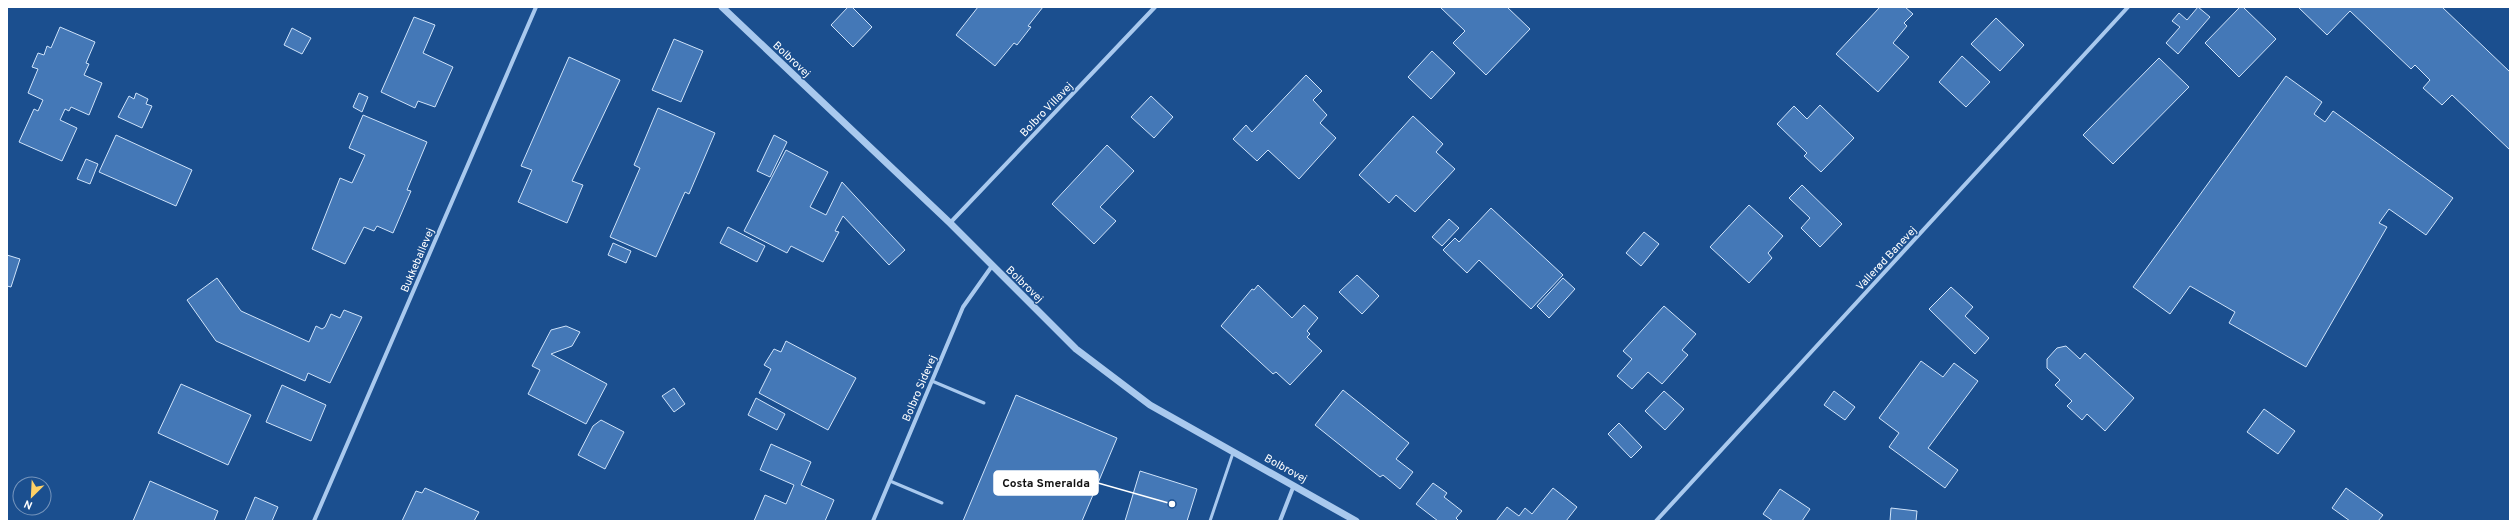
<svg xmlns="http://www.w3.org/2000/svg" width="2517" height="528" font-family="Overpass,sans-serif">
  <rect width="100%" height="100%" fill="#1b4f8f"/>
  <g fill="#4478b7" stroke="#cfe3fa">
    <polygon points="848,7 852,7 872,27 853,47 831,25"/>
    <polygon points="978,7 1043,7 1028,26 1031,27 1017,45 1014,43 995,66 956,35"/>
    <polygon points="1440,7 1507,7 1530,29 1486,75 1453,43 1465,31"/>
    <polygon points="1880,7 1905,7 1913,14 1904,23 1907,26 1893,43 1909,57 1878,92 1836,54"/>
    <polygon points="2198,7 2210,17 2178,54 2166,43 2180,27 2172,21 2179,13 2187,20"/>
    <polygon points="2240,7 2243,7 2276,39 2239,77 2205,43"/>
    <polygon points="2298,7 2442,7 2510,72 2510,150 2452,95 2442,105 2423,88 2430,80 2415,65 2411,69 2350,11 2327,35"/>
    <polygon points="414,17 435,25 423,53 453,67 435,107 418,101 415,108 381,92"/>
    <polygon points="1996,18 2024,45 2000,71 1971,44"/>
    <polygon points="60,27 95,42 86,63 89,64 84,75 102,83 89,115 71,107 69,111 65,109 60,120 77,128 62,161 19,142 34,109 38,111 43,100 28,93 38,69 32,67 38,53 44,55 47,46 51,48"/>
    <polygon points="292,28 311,38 302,54 284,45"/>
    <polygon points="674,39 703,51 681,102 652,90"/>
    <polygon points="1432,51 1455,73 1431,99 1408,77"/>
    <polygon points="1962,56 1990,82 1966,107 1939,82"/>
    <polygon points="569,57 620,80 572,181 583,185 567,223 518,202 532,170 521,166"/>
    <polygon points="2159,58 2189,87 2113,164 2083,135"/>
    <polygon points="1306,75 1322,91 1313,100 1327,115 1320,123 1336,138 1299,179 1268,150 1257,161 1233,139 1246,125 1252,132"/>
    <polygon points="2286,76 2322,102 2314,114 2325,122 2333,111 2453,198 2426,235 2389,209 2379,223 2387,227 2306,367 2229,323 2235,312 2190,286 2170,314 2133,287"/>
    <polygon points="136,93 148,99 146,104 152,106 142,128 118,117 129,96 134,99"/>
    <polygon points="359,93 368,97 362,112 353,107"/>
    <polygon points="1151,96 1173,117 1154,138 1131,117"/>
    <polygon points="1820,105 1854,138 1821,172 1804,156 1807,153 1777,124 1794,106 1807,119"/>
    <polygon points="658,108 715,133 689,194 685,192 656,257 610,237 640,168 634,165"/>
    <polygon points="363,115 427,142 407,190 411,191 393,233 377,226 374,231 364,227 345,264 312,249 340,178 352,183 365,155 349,148"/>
    <polygon points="1413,116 1443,144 1436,152 1455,169 1415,212 1396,195 1389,203 1359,175"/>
    <polygon points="116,135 192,170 176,206 99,172"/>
    <polygon points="774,135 787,142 770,177 757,171"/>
    <polygon points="1107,145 1134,171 1100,207 1116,221 1094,244 1052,204"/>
    <polygon points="786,150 828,172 810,207 826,215 842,182 905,250 889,265 843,216 835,231 839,232 823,262 791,246 787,253 744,231"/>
    <polygon points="86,159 98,164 90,184 77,179"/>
    <polygon points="1802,185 1842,224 1820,247 1801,228 1810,218 1789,198"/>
    <polygon points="1749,205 1783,236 1768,253 1772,258 1749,283 1710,247"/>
    <polygon points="1491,208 1563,275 1531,309 1479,260 1467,273 1443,250 1455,238 1459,242"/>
    <polygon points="1449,219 1459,228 1442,246 1432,237"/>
    <polygon points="728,227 765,246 757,262 720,243"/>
    <polygon points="1644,232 1659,244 1641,266 1626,253"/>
    <polygon points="613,243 631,251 626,263 608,255"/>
    <polygon points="7,255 20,259 11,287 7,286"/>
    <polygon points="1357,275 1379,296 1362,314 1339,292"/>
    <polygon points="217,278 241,311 309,342 316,326 322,329 325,327 331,314 340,318 344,310 362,317 330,383 308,373 305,381 216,341 187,300"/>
    <polygon points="1563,278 1575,289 1549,318 1537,306"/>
    <polygon points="1258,285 1292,318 1304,305 1318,318 1307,331 1310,334 1307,337 1322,351 1290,385 1276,372 1273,374 1221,326 1252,289 1254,290"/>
    <polygon points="1951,287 1973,307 1965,316 1989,338 1975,354 1929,309"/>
    <polygon points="1664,306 1696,334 1682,350 1688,355 1662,384 1648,372 1632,389 1617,376 1632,359 1623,351"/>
    <polygon points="566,326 580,332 572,346 551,354 607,384 586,424 528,394 540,370 532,366 551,330"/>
    <polygon points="786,341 856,378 828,430 759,393 771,369 764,365 774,349 781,352"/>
    <polygon points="2066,346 2080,359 2085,353 2134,398 2105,431 2087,414 2082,420 2067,406 2072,401 2055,385 2060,380 2047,368 2047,359 2057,348"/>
    <polygon points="1921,361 1943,377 1954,363 1978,381 1928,448 1958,470 1945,488 1889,447 1899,433 1879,418"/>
    <polygon points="181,384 251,415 228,465 158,433"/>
    <polygon points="282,385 326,405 311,441 266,422"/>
    <polygon points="674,388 685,404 674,412 662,396"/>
    <polygon points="1343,390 1409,443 1396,459 1413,472 1400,489 1383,475 1380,477 1315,425"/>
    <polygon points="1664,391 1684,409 1665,430 1645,411"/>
    <polygon points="1834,391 1855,407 1845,420 1824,405"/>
    <polygon points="1016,395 1117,438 1082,521 963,521"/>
    <polygon points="756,398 785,414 777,430 748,415"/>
    <polygon points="2264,409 2295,431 2278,454 2247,432"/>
    <polygon points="601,420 624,432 605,469 578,455 593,426"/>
    <polygon points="1619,423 1642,447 1631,458 1608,434"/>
    <polygon points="771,444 811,462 801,485 834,500 825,521 754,521 765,495 786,504 794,485 760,470"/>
    <polygon points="1140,471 1197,489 1187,521 1125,521"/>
    <polygon points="150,481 218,511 214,521 133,521"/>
    <polygon points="1433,483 1447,493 1444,497 1462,511 1456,518 1459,521 1438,521 1416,504"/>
    <polygon points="425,488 479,512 474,521 402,521 416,491 422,493"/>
    <polygon points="1553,488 1577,507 1566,521 1496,521 1507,507 1519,516 1525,508 1532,514"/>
    <polygon points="2346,488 2383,515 2378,521 2350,521 2332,508"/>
    <polygon points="1780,489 1810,509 1802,521 1773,521 1763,514"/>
    <polygon points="255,497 278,507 272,521 245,521"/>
    <polygon points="1891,508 1917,511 1916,521 1890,521"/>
  </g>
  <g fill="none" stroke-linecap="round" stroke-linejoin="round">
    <g stroke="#a9c9ee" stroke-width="3">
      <polyline points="932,381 984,403"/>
      <polyline points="890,481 942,503"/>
      <polyline points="1210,521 1233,453"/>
    </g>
    <g stroke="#a9c9ee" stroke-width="4">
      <polyline points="950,223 1155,7"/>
      <polyline points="314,521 536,7"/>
      <polyline points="873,521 963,307 992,266"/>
      <polyline points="1280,521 1294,485"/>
      <polyline points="1656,521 2128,7"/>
    </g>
    <polyline stroke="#a9c9ee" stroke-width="7" points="722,7 950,223 1076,349 1150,405 1356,521"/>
  </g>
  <g text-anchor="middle" stroke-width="3" stroke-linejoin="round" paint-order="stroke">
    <g font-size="11" fill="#fff" stroke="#1b4f8f">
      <text transform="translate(792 59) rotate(43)" y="4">Bolbrovej</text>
      <text transform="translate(1046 109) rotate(-46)" y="4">Bolbro Villavej</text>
      <text transform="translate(1886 258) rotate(-47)" y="4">Vallerød Banevej</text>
      <text transform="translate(417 260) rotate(-67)" y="4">Bukkeballevej</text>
      <text transform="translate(1025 284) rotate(44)" y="4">Bolbrovej</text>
      <text transform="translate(919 388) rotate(-67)" y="4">Bolbro Sidevej</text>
      <text transform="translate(1286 468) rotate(29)" y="4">Bolbrovej</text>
    </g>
  </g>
  <path fill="none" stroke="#fff" stroke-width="1.5" d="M1172 504L1098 483"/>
  <circle fill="#fff" stroke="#1b4f8f" stroke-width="1.5" cx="1172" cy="504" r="4"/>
  <rect fill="#fff" stroke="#fff" stroke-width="1.5" x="994" y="471" width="104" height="24" rx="4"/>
  <g font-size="12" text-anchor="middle" font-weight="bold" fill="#111">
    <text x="1046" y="487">Costa Smeralda</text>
  </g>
  <rect width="2517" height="528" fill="none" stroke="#ffffff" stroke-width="16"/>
  <g transform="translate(32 496) rotate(204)"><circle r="19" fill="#1b4f8f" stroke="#7695bc"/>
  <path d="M0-3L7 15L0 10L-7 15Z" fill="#ffd166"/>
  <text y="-6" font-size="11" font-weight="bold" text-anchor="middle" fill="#ffffff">N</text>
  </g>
</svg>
